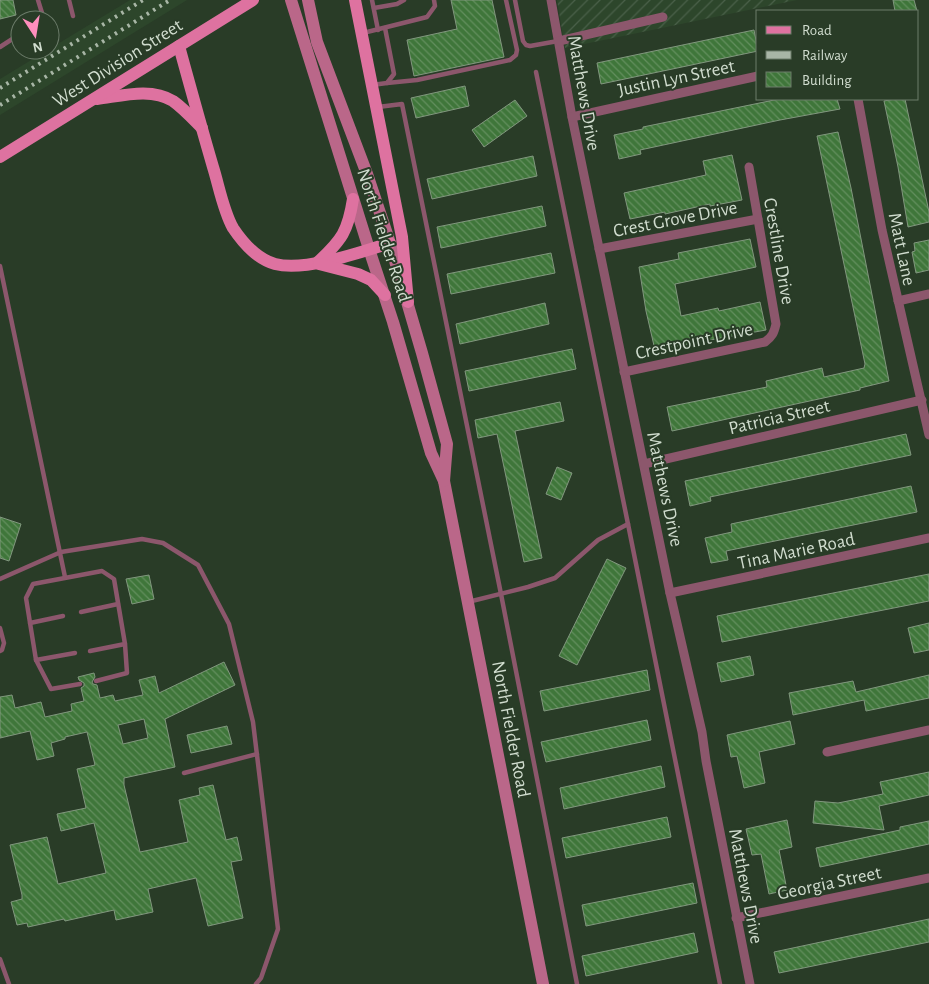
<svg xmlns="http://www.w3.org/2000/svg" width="929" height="984" font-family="'Alegreya Sans',sans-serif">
  <defs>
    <pattern id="industrial-furrows" width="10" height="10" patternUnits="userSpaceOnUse" patternTransform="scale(1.25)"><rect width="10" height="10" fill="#2d462b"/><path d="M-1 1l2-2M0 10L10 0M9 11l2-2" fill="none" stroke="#4a6049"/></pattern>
    <pattern id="building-back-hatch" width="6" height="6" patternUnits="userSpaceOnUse" patternTransform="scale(1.25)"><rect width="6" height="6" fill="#3f763a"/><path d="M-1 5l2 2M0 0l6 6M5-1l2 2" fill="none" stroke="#638f5e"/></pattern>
  </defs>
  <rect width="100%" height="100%" fill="#293c27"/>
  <polygon fill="#2d462b" points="130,0 187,0 0,115 0,79"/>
  <polygon fill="url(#industrial-furrows)" points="557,0 797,0 565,48"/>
  <g fill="url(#building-back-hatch)" stroke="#81977e" fill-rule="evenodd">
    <polygon points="0,0 13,0 16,15 0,19"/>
    <polygon points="451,0 492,0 504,57 414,76 407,40 457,29"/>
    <polygon points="893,0 914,0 917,11 895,11"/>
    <polygon points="754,30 758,51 601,84 597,63"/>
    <polygon points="465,86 469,106 416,118 411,98"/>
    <polygon points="779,99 837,99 840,109 780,120 640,150 641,154 619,159 614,135 643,129 643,127"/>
    <polygon points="895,99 905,99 929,212 929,222 908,227 898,167 884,101"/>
    <polygon points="515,100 527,116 484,147 472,130"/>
    <polygon points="838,132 851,188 889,381 860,388 860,390 672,431 667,407 767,387 766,381 822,368 824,377 864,368 865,364 817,136"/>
    <polygon points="732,155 742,200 710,206 710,204 665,214 665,212 630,219 624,193 706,175 703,161"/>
    <polygon points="533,156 537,176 432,199 427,179"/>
    <polygon points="542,206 546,226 441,248 437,227"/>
    <polygon points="750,239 756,267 675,284 681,316 718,308 719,311 760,302 766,330 655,350 646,311 639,267 679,259 678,253"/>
    <polygon points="929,240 929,270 916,273 912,252 915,251 914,243"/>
    <polygon points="551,253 555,273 451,294 447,274"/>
    <polygon points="545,303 549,324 460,344 456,324"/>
    <polygon points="572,349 576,369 469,391 465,371"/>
    <polygon points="560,402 564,421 515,431 542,558 524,562 497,434 478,438 475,420"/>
    <polygon points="906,434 911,455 710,497 711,501 690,506 685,481"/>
    <polygon points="557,467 572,473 561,500 546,494"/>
    <polygon points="911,486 917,512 726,551 728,560 711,563 705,538 732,532 731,524"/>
    <polygon points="0,517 21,524 9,561 0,558"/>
    <polygon points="607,559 626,568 577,665 559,656"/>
    <polygon points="929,574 929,601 722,642 717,616"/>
    <polygon points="149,575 154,599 132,604 126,579"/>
    <polygon points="929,623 929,650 914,653 908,628"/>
    <polygon points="750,656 754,675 721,682 717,663"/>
    <path d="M224,662L235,685L165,719L175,767L124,778V785L140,852L188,842L179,800L200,795L199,788L213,785L226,840L237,837L242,860L231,862L243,918L208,926L196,878L148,889L153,912L116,920L114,910L65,921L64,919L28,927L27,923L17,925L11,902L22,899V895L10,845L47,837L58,884L106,873L94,823L61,831L57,814L86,808L77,769L95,765L87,732L65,737V739L51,743L54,756L37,760L30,731L0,738V697L12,695L15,708L41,702L45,717L72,711L71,704L84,701L81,688L84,686V683L79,680L78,677L94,673L95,677L92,682L93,684L97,685L100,698L113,695L115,701L143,695L139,680L155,676L159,693ZM144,719L148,738L123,744L118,725Z"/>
    <polygon points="647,670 650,690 544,711 540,691"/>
    <polygon points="929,675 929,698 866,711 864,700 793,715 789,693 853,681 856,692"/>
    <polygon points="647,720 651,740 546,762 541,742"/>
    <polygon points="790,721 795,744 759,752 765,783 744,788 737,756 731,757 727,735"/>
    <polygon points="227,726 232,744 191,753 187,735"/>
    <polygon points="661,766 665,787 564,809 560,788"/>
    <polygon points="929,772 929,795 879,806 884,830 813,823 815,801 838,803 883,794 880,782"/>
    <polygon points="667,817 671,837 566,858 562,838"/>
    <polygon points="787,820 792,847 779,850 787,890 769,894 761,854 752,855 746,829"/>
    <polygon points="929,821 929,844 820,867 816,848 900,830 900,827"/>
    <polygon points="693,883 697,903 586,926 582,905"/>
    <polygon points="929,919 929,942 779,973 774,952"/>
    <polygon points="694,933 698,952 586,976 582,956"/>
  </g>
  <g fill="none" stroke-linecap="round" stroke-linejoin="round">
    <g stroke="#8c576c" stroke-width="4.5">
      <polyline points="69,0 73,16"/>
      <polyline points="372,0 378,30"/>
      <polyline points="515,0 523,41 526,45 530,46 558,41"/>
      <polyline points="374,8 397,4 404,0"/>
      <polyline points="38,20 42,13 38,0"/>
      <polyline points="363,33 427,17 435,6 434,0"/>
      <polyline points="0,47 20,34"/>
      <polyline points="536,72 628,524"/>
      <polyline points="387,83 417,80 510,60 516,55 517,50 506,0"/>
      <polyline points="372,85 387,83 394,74 385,28"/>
      <polyline points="378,107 402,104 501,594 577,984"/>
      <polyline points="0,266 65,577"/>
      <polyline points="0,579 61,552 142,539 163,543 198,565 229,624 253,722 278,929 261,978 256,984"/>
      <polyline points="468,602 528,587 555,578 598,540 628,524 720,984"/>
      <polyline points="81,612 118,604"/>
      <polyline points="30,623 63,616"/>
      <polyline points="0,628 4,643 2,650 0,651"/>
      <polyline points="75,653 36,660 26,598 33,584 102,571 114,579 125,644 90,651"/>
      <polyline points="36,660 51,689 80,684"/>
      <polyline points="96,681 127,673 125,644"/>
      <polyline points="184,773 257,754"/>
      <polyline points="0,959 9,984"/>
    </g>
    <g stroke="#8c576c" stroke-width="9">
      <polyline points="551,0 572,117 670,593 702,732 706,761 750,984"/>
      <polyline points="559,41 663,17"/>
      <polyline points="858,99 882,230 929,435"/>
      <polyline points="572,117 758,76"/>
      <polyline points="599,249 758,219"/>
      <polyline points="898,301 929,294"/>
      <path d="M624,372L765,342C772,337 774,333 776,324L749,167"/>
      <polyline points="644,464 922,400"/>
      <polyline points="670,593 929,538"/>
      <polyline points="827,752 929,730"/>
      <polyline points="736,918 929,878"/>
    </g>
    <g stroke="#ba6789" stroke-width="12">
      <polyline points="291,0 369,249 393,322 431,453 444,481 543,984"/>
      <polyline points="308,0 317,42 367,174 388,237 422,353 447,444 444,481"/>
    </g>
    <g stroke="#de72a0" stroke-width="12">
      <polyline points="355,0 402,237 408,302"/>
      <path d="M179,46C190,86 201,126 213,167C219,186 223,210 233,228C243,243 257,259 275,264C305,272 361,252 390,243"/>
      <path d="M97,99C121,96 151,87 173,101C183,108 193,119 202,128"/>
      <polyline points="0,157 253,0"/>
      <path d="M318,262C342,240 348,231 353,199"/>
      <polyline points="319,264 358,274 371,280 385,295"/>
    </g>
    <g stroke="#a8b6a6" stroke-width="4" stroke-dasharray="2.5 5" stroke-linecap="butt">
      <polyline points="0,88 143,0"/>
      <polyline points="0,105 170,0"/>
    </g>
  </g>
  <g text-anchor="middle" stroke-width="4" stroke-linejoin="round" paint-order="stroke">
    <g font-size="19" fill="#d0dcce" stroke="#293c27">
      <text transform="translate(117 62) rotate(-32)" y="7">West Division Street</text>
      <text transform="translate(676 77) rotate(-12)" y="7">Justin Lyn Street</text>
      <text transform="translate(585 93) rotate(80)" y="7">Matthews Drive</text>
      <text transform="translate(675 218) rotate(-11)" y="7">Crest Grove Drive</text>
      <text transform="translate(385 235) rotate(72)" y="7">North Fielder Road</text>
      <text transform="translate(903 249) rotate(78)" y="7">Matt Lane</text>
      <text transform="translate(780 251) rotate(80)" y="7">Crestline Drive</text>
      <text transform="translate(694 340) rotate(-12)" y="7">Crestpoint Drive</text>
      <text transform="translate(779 416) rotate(-13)" y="7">Patricia Street</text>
      <text transform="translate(666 489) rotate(78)" y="7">Matthews Drive</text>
      <text transform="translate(796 550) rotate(-12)" y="7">Tina Marie Road</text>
      <text transform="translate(512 729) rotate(79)" y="7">North Fielder Road</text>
      <text transform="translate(829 882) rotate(-12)" y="7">Georgia Street</text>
      <text transform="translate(747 886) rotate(79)" y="7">Matthews Drive</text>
    </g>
  </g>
  <rect x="756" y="10" width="162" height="90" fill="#293c27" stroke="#6c7c6a"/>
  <rect x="766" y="26" width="25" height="8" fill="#de72a0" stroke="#6c7c6a"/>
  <text x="802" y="35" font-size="15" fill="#d0dcce">Road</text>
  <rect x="766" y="51" width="25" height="8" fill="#a8b6a6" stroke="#6c7c6a"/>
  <text x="802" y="60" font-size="15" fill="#d0dcce">Railway</text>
  <rect x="766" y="72" width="25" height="15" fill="url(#building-back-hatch)" stroke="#6c7c6a"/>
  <text x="802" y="85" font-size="15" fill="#d0dcce">Building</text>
  <g transform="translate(35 35) rotate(168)"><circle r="24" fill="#293c27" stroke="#6c7c6a"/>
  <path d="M0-4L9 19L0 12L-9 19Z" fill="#fe8ebd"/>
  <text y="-8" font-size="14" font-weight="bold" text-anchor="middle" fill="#d0dcce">N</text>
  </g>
</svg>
